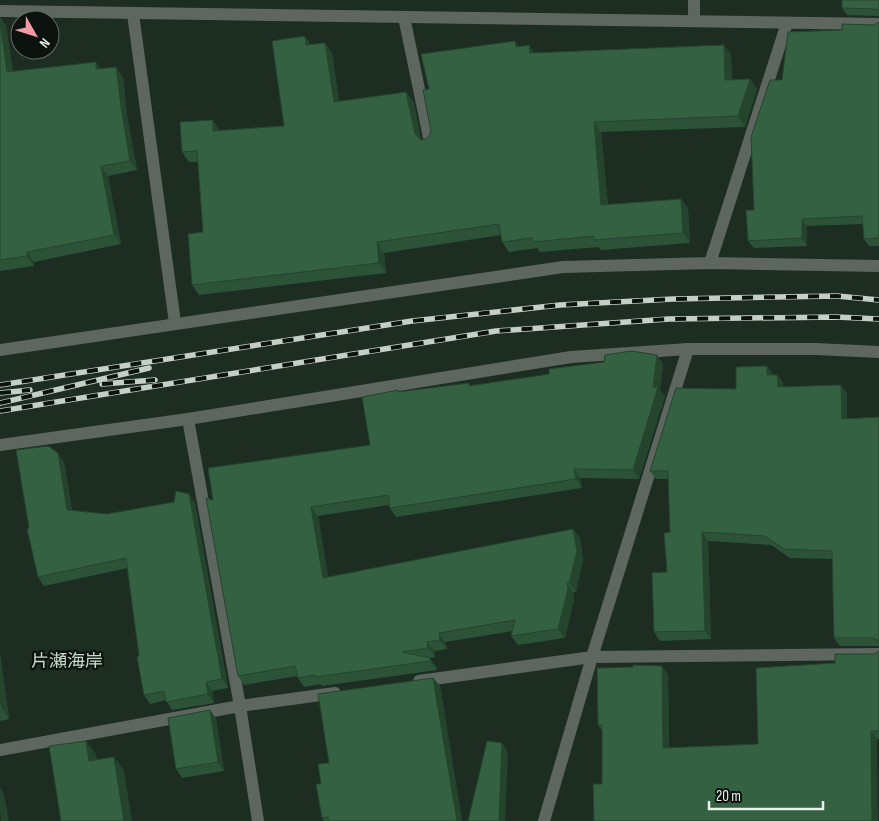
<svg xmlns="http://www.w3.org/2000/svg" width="879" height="821" font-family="'Sofia Sans Condensed','Noto Sans JP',sans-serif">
  <rect width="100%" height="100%" fill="#1d2d21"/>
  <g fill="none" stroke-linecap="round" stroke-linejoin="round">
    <g stroke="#5e6660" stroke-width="12">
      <polyline points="694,0 694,20"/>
      <polyline points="0,11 879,24"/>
      <polyline points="133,14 175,323"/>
      <polyline points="404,17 430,142"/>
      <polyline points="710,263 787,23"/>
      <polyline points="0,350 563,267 710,263 879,266"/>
      <polyline points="188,419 240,706 258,821"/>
      <polyline points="0,445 188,419 571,357 688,349 816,349 879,352"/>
      <polyline points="419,681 592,657 879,654"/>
      <polyline points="0,750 240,706 335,693"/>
      <polyline points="544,821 592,657 688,349"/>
    </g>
    <g stroke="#c4cfc7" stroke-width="5.5">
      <g id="rail">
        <polyline points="102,384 155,380"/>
        <polyline points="0,385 412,321 560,305 673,299 837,296 879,300"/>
        <polyline points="0,393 30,390"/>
        <polyline points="0,403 149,368"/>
        <polyline points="0,411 496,331 669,319 836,317 879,319"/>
      </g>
    </g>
    <use href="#rail" stroke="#0c130e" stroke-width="4" stroke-dasharray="11" stroke-linecap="butt"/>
  </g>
  <g fill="#2c5338">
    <polygon points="879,0 879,16 847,15 842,8"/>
    <polygon points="0,17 6,26 13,72 101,69 123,77 127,116 137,170 108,176 121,244 34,262 34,266 0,271"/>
    <polygon points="879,22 879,246 869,246 864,239 863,224 807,226 807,246 754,248 748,241 754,210 782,80 842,30 874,25"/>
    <polygon points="325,43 332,53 339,102 406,92 414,103 421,140 428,138 431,131 429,89 519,47 529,45 534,53 724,45 731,55 732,80 750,79 757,89 745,127 601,132 608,205 681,199 688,209 690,243 601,250 598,247 540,252 537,248 509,252 502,242 501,235 384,253 386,273 199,295 192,285 203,232 198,162 189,162 182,152 220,130 284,126 311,45"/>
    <polygon points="663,364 660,390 665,396 639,479 580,478 582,488 396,517 390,508 389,505 318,516 328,577 573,529 580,538 583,560 576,592 573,592 574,599 565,638 518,645 511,636 513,631 445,642 447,649 434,651 435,657 429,658 430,658 436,667 437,670 322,686 320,684 304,687 298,678 297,676 244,685 238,676 213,500 370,445 398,390 399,392 471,385"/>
    <polygon points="773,375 777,375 783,383 783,387 841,385 847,394 847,419 879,417 879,646 840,646 834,638 832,559 790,558 771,545 708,541 711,639 660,641 654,632 667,572 670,532 669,479 656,479 650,471 736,389"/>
    <polygon points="64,462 72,510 107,514 195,503 228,688 212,691 214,703 172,710 166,700 150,704 144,695 128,568 44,586 38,577 29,528"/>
    <polygon points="879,651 879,739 602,784 602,731 598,725 668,674 669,748 758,744 835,663 874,654"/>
    <polygon points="0,653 9,719 0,721"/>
    <polygon points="433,678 440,686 462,821 324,821 322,818 321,784 329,763"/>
    <polygon points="210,710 216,719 224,771 182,778 176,769"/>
  </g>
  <g fill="#24442e">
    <polygon points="0,17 6,26 14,82 7,72"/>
    <polygon points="305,36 312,46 306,45"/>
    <polygon points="515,41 522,51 516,47"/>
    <polygon points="325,43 332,53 341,113 334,102"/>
    <polygon points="529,45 536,55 530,53"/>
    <polygon points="724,45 731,55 732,90 725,80"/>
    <polygon points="96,62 103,72 96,69"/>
    <polygon points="116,67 123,77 127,116 137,170 130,161 121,107"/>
    <polygon points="750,79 757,89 745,127 738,116"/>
    <polygon points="406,92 414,103 422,144 415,134"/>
    <polygon points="213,120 220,130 220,141 213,131"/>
    <polygon points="594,122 601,132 609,215 601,205"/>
    <polygon points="101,166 108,176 121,244 114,235"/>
    <polygon points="681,199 688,209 690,243 683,233"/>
    <polygon points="802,219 807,226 807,246 802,238"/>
    <polygon points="377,242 384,253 386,273 379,263"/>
    <polygon points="27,252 34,262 34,266 27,256"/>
    <polygon points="657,355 663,364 660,390 665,396 639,479 633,470 653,387"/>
    <polygon points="767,366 773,374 773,384 767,375"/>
    <polygon points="777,375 783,383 783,395 778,387"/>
    <polygon points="841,385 847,394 847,427 842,419"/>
    <polygon points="58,453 64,462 73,519 67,510"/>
    <polygon points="574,469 580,478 582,488 576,479"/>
    <polygon points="189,494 195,503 228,688 222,679"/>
    <polygon points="311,507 318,516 330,587 323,578"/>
    <polygon points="573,529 580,538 583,560 576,592 569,583"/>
    <polygon points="702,532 708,541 711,639 705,631"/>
    <polygon points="567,583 573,592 574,599 565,638 558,629"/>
    <polygon points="439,633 445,642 447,649 440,640"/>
    <polygon points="427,642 434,651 435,657 428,648"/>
    <polygon points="0,653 9,719 1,707 0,702"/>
    <polygon points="430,658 436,667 437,670 430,661"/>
    <polygon points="662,666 668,674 669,756 663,748"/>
    <polygon points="433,678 440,686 462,821 457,821"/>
    <polygon points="206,682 212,691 214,703 208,694"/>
    <polygon points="210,710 216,719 224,771 218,762"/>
    <polygon points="871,731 877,739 878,821 872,821"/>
    <polygon points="86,741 96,754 99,775 89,761"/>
    <polygon points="502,743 508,752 505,821 499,821"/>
    <polygon points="114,757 124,770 132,821 124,821"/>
    <polygon points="0,787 4,794 9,821 1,821 0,812"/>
  </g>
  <g fill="#336141" stroke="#24442e">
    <polygon points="842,0 879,0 879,11 878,10 874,9 842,8"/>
    <polygon points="0,21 7,72 96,62 96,69 116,67 121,107 130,161 101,166 114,235 27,252 27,256 0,260"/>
    <polygon points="879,22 879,238 864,239 862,216 802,219 802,238 748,241 746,210 754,210 751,137 770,80 782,80 788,32 842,30 842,24 874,25"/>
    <polygon points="305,36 306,45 325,43 334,102 406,92 415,134 421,140 428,138 431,131 423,90 429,89 421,54 515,41 516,47 529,45 530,53 724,45 725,80 750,79 738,116 594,122 601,205 681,199 683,233 594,240 594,236 533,242 532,238 502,242 499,224 377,242 379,263 192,285 188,234 203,232 197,151 182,152 180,122 213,120 213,131 284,126 272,41"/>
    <polygon points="631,351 657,355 653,387 658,387 633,470 574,469 576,479 390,508 388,495 311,507 323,578 573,529 577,551 569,583 567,583 568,589 558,629 511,636 515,620 439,633 440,640 427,642 428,648 402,652 430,658 430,661 315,677 315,675 298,678 295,666 238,676 206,498 213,500 208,468 370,445 362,397 398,390 398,392 469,383 469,386 549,374 549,369 604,362 605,355"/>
    <polygon points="767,366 767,375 777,375 778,387 841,385 842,419 879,417 879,641 874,638 834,638 832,551 784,549 765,536 702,532 705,631 654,632 652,573 667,572 664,533 670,532 668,471 650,471 676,388 736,389 736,367"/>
    <polygon points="48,446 58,453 67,510 107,514 174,502 176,491 189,494 222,679 206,682 208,694 166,702 164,691 144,695 137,657 139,656 126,558 38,577 27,529 29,528 16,450"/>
    <polygon points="879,651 879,731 871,731 872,821 594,821 593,784 602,784 602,725 598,725 597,668 633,667 633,665 662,666 663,748 758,744 756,668 835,663 835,654 874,654"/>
    <polygon points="433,678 457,821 329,821 328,817 322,818 316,784 321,784 318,764 329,763 318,694"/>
    <polygon points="210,710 218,762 176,769 168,718"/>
    <polygon points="86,741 89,761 114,757 124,821 61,821 49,746"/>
    <polygon points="487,741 502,743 499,821 468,821"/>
  </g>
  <g text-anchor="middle" stroke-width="4.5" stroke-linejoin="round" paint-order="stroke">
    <g font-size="18" fill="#c6d9ca" stroke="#0c130e">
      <text x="67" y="667">片瀬海岸</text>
    </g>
  </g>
  <g transform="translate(35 35) rotate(129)"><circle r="24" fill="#0c130e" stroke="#646c66"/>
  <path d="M0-4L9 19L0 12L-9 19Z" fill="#f39aa7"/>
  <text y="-8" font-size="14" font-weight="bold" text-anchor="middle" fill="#e8f2ea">N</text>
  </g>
  <path d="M709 801v8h114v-8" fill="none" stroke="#e8f2ea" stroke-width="2.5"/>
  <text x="716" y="801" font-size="15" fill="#e8f2ea" stroke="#0c130e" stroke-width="4" paint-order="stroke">20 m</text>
</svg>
